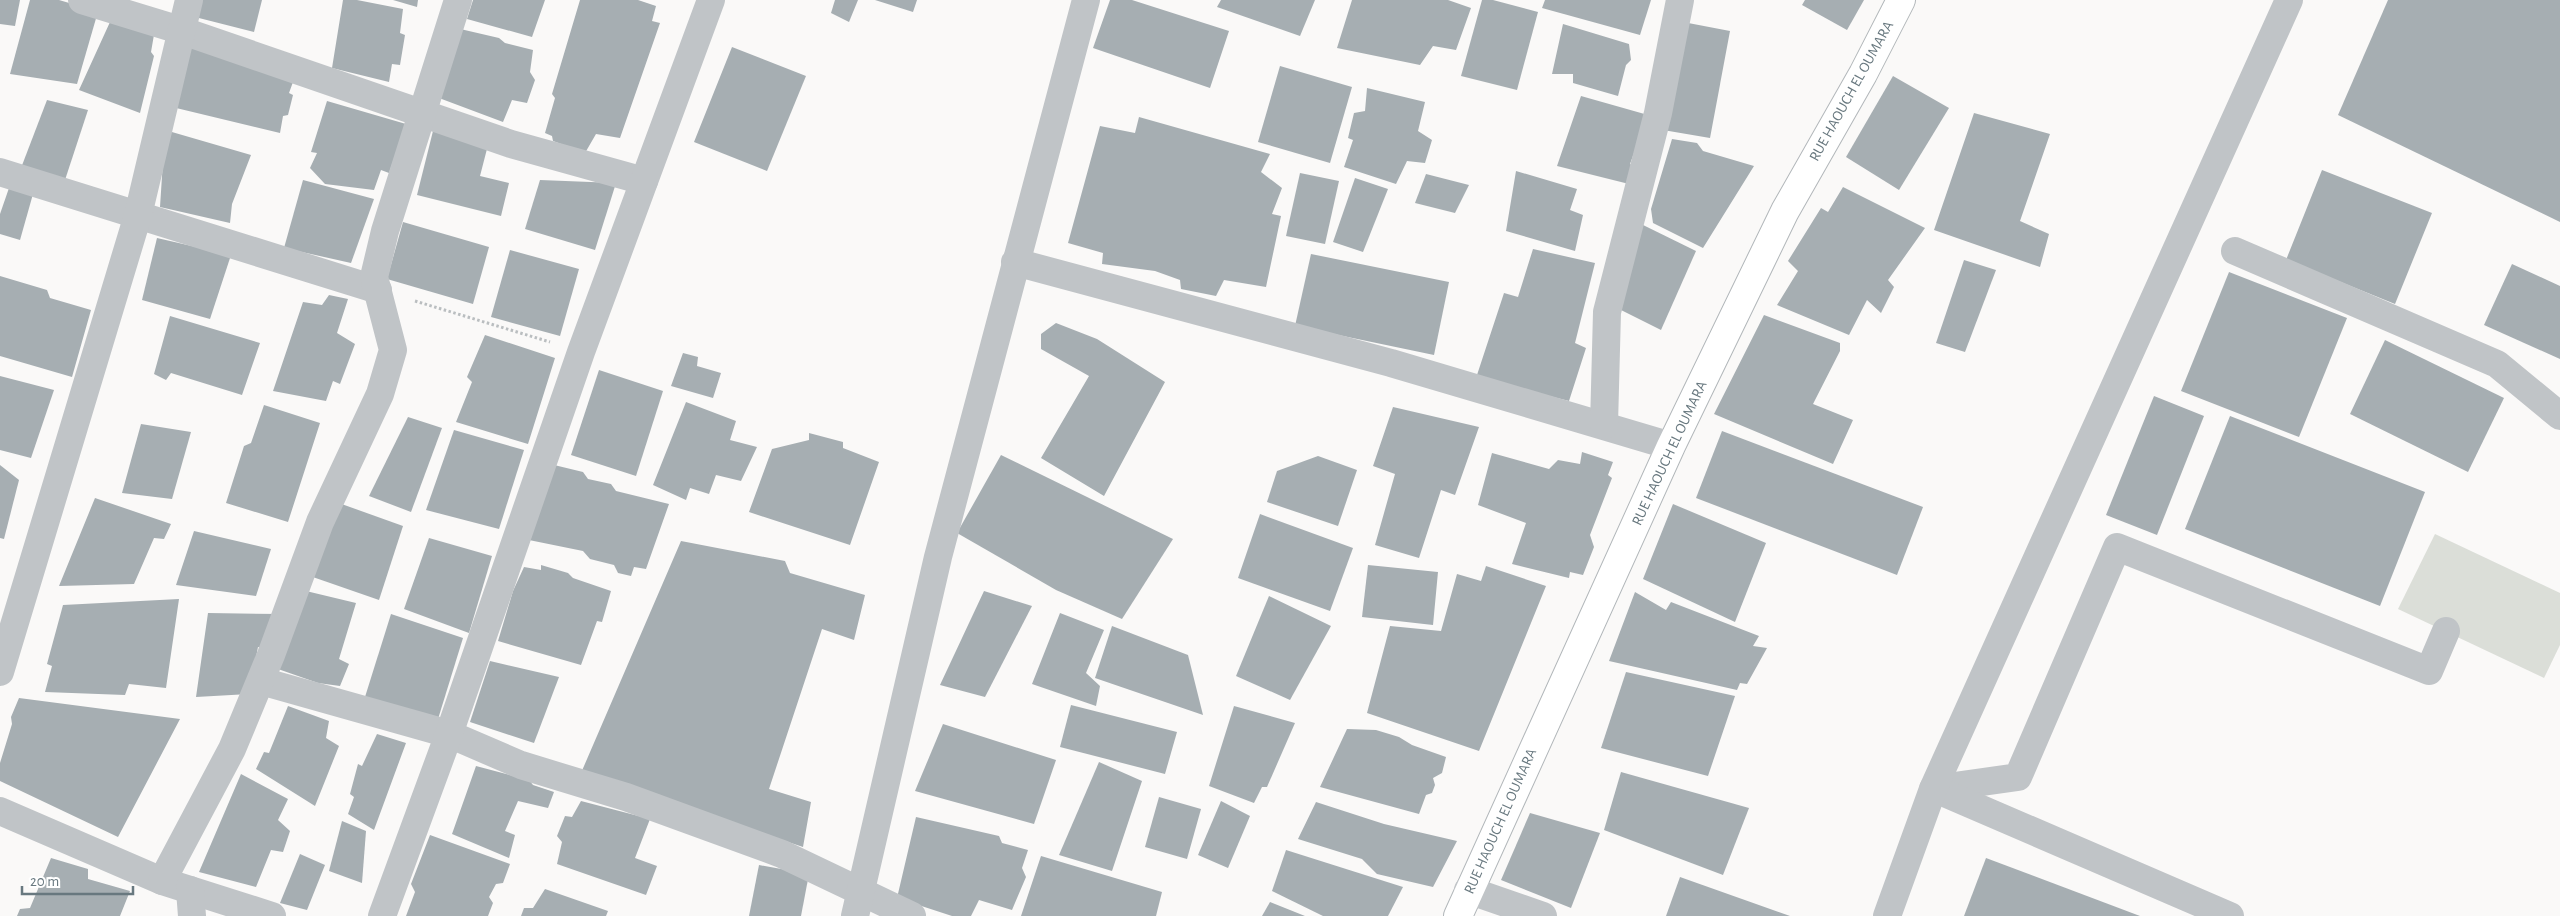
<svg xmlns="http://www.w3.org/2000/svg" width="2560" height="916" font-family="'Alegreya Sans',sans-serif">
  <rect width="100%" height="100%" fill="#faf9f8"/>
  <polygon fill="#dbded8" points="2435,534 2560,593 2560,645 2544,678 2398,609"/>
  <g fill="#a6aeb2">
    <polygon points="0,0 20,0 15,26 0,24"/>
    <polygon points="30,0 59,0 93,10 97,15 77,84 10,74"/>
    <polygon points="195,0 262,0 254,32 191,16"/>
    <polygon points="343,0 357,0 403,9 400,33 405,35 400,65 392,64 389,82 332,68"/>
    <polygon points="393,0 418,0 417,7"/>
    <polygon points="473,0 545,0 532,37 467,19"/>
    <polygon points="580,0 638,0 656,6 652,21 660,23 620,138 596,134 585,153 553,141 552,136 545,133 555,98 552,94"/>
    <polygon points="835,0 858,0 849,22 831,13"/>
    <polygon points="875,0 917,0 913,12"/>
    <polygon points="1110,0 1132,0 1229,31 1210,88 1093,48"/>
    <polygon points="1221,0 1315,0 1300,36 1217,7"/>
    <polygon points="1352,0 1448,0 1471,8 1456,50 1433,46 1420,65 1337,48"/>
    <polygon points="1482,0 1493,0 1538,12 1517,90 1461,76"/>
    <polygon points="1545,0 1651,0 1640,35 1542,8"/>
    <polygon points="1805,0 1864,0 1847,30 1802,5"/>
    <polygon points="2388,0 2560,0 2560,222 2338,115"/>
    <polygon points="110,22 155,29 151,52 154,56 140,113 79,90"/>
    <polygon points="1683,22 1730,31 1710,138 1663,130"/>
    <polygon points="1563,24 1629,44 1631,60 1626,65 1618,96 1573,83 1573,74 1552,74"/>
    <polygon points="456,28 499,38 505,43 533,50 530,72 535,80 527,103 512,100 503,122 439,98"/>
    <polygon points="190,44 293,82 289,93 293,95 288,115 283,116 280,133 172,107"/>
    <polygon points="732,47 806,76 767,171 694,142"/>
    <polygon points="1280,66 1352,87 1330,163 1258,142"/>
    <polygon points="1893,76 1949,108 1899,190 1846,157"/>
    <polygon points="1367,88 1425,102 1418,131 1432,140 1425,163 1407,161 1396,184 1344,167 1353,140 1348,138 1354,113 1365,111"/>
    <polygon points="1581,96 1648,115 1630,164 1637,168 1629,184 1557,166"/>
    <polygon points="47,100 88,110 64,183 21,168"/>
    <polygon points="327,101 406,124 389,173 381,170 374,190 325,184 310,168 317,153 311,152"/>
    <polygon points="1974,113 2050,134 2020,221 2049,234 2040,267 1934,230"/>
    <polygon points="1139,117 1270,154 1261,172 1282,188 1272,214 1281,216 1266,287 1224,280 1216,296 1181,289 1180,280 1155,271 1102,264 1103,253 1068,243 1100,126 1135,133"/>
    <polygon points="165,130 251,155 232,204 230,223 160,207"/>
    <polygon points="433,131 488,145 480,176 509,183 501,216 417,195"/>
    <polygon points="1672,139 1697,143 1703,151 1754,166 1703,248 1653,223 1651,209"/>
    <polygon points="2322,170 2432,213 2395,304 2286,260"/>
    <polygon points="1516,171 1577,189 1570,210 1583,215 1575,251 1506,231"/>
    <polygon points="1300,173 1339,181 1325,244 1286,236"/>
    <polygon points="1426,174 1469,185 1455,213 1415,203"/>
    <polygon points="1355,178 1388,189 1363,252 1333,242"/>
    <polygon points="303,180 374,199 351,263 284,248"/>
    <polygon points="540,180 616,183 595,250 525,229"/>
    <polygon points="1843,187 1925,228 1888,280 1894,287 1881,313 1867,300 1849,335 1777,305 1798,271 1788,261 1821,208 1828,212"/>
    <polygon points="9,188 33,194 20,240 0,234 0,214"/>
    <polygon points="403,222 489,247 473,304 387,279"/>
    <polygon points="1641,224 1696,251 1661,330 1615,307"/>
    <polygon points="157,238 231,255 210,319 142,300"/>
    <polygon points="1533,249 1595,263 1575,343 1586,348 1569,401 1476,378 1504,293 1518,297"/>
    <polygon points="510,250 579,269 560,336 491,317"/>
    <polygon points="1311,254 1449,282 1434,355 1295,326"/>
    <polygon points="1964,260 1996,270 1965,352 1936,343"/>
    <polygon points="2512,264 2560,286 2560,359 2484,325"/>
    <polygon points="2229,272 2347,318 2299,437 2181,391"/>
    <polygon points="0,276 47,290 50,298 91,310 72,377 0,356"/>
    <polygon points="329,295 348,299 337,333 355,344 340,384 333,381 326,401 273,391 303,302 322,305"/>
    <polygon points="1764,315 1840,343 1840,351 1813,404 1853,420 1833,464 1714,414"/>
    <polygon points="170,316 260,343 242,395 171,373 166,380 154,374"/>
    <polygon points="1056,323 1097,339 1165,382 1104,496 1041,458 1089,376 1041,349 1041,334"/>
    <polygon points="485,335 555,358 528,444 456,422 472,382 467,377"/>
    <polygon points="2385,340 2504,398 2468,472 2350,414"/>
    <polygon points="683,353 698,357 697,366 721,373 713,398 671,386"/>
    <polygon points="599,370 663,391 636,476 571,455"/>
    <polygon points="0,376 54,390 31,458 0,450"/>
    <polygon points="2154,396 2204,416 2157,535 2106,515"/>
    <polygon points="686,402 736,421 730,440 757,447 741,481 716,475 709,494 690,488 686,500 653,485"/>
    <polygon points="264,405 320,423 288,522 226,503 244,446 251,443"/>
    <polygon points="1393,407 1479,427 1455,495 1441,490 1419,558 1375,545 1395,474 1373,466"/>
    <polygon points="2230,416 2425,492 2380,606 2185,529"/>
    <polygon points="408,417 442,428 411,512 369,496"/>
    <polygon points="141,424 191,432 172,499 122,493"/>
    <polygon points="454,430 524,450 499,529 426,510"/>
    <polygon points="1722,431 1923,507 1897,575 1696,498"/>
    <polygon points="809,433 843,442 843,448 879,462 850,545 749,512 772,449 809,440"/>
    <polygon points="1582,452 1613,462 1608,475 1612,478 1590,535 1594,547 1583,575 1570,572 1569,578 1512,564 1526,523 1478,505 1492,453 1549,469 1558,460 1580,464"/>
    <polygon points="1001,455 1173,539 1122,619 1056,590 957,533"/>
    <polygon points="1318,456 1357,470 1338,526 1267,502 1277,471"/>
    <polygon points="550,464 583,472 588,479 611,484 616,491 669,504 646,569 634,567 631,576 618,573 614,565 590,559 583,551 524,539"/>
    <polygon points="0,465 19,480 4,539 0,538"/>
    <polygon points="95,498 171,524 164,539 154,538 134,584 59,586"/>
    <polygon points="336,502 403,526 379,600 307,575"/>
    <polygon points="1673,504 1766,543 1735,622 1643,579"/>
    <polygon points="1260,514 1353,548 1330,611 1238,578"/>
    <polygon points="194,531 271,549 256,596 176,585"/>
    <polygon points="429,538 492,556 469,633 404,609"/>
    <polygon points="681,541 785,561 790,573 865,595 854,640 822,629 769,789 811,802 803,847 581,773"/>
    <polygon points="541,565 568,573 573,578 611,591 602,622 597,621 581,665 498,641 513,591 524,567 541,570"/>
    <polygon points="1368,565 1438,572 1433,625 1362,617"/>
    <polygon points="1486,566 1546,586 1479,751 1367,713 1390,626 1441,631 1457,574 1481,581"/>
    <polygon points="306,591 356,603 339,659 349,664 340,686 318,683 278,669"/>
    <polygon points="984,591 1032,606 985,697 940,685"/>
    <polygon points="1635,592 1666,610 1671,602 1759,636 1753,646 1767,648 1747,684 1740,683 1737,690 1609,661"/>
    <polygon points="1269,596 1331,626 1290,700 1236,676"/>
    <polygon points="179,599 166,688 129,684 125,695 45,692 52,666 47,664 63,605"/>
    <polygon points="208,613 280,614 268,649 258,647 249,694 196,697"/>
    <polygon points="1060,613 1104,630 1086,673 1100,686 1096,706 1032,684"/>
    <polygon points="391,614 463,638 438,719 365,697"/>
    <polygon points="1112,626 1188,655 1203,715 1095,678"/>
    <polygon points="490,661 559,677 534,743 470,722"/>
    <polygon points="1626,672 1735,696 1708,776 1601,748"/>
    <polygon points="19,698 180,719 118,837 0,781 0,763 12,724 11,717"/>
    <polygon points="1071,705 1177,732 1165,774 1060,747"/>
    <polygon points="288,706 329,721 326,738 339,746 315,806 256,769 264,752 269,753"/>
    <polygon points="1234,706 1295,723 1267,787 1262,787 1254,803 1209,786"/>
    <polygon points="943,724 1056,760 1034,824 915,791"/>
    <polygon points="1347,729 1376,730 1399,737 1412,745 1446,757 1442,773 1433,778 1435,785 1432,793 1426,795 1419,814 1320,787"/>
    <polygon points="377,734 406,743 374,830 348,814 354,797 350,794 358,764 362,766"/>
    <polygon points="1099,762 1142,781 1112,871 1059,855"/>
    <polygon points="476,766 529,780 533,785 554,792 548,808 518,801 505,831 515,835 509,858 452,834"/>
    <polygon points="1621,772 1749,808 1723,875 1604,830"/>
    <polygon points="241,774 288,799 278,820 290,831 283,852 271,850 256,887 199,872"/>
    <polygon points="1159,797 1201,809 1187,859 1145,847"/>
    <polygon points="581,801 650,819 635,858 657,866 646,895 557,864 562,842 557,836 565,816 572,817"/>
    <polygon points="1221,801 1250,816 1228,868 1198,855"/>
    <polygon points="1316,802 1384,824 1457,841 1433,887 1377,874 1362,859 1298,839"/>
    <polygon points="1530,813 1600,833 1571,908 1501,880"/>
    <polygon points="916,817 999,836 1002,843 1028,850 1022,868 1026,877 1012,910 979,900 971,916 952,916 897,898"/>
    <polygon points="342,821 366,831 362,883 329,871"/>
    <polygon points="430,835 510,864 503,883 496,884 489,897 493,903 488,916 406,916 415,892 411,884"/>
    <polygon points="1286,850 1403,887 1388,916 1323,916 1272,891"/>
    <polygon points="300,854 325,865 307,910 280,903"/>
    <polygon points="1041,856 1162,892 1156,916 1021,916"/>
    <polygon points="51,858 88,869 88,879 130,891 120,916 17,916 20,909 30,908"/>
    <polygon points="1986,858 2140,916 1964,916"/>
    <polygon points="759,865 809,874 801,916 749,916"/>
    <polygon points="1680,877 1790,916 1666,916"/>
    <polygon points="545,889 608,911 606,916 521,916 524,908 533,908"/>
    <polygon points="1270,902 1305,916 1262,916"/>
  </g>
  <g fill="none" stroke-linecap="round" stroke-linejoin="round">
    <g stroke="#b2b7ba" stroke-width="30">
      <polyline id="major" points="1458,916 1671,446 1785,211 1863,74 1901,0"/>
    </g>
    <polyline stroke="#babec0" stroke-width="3" stroke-dasharray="2.5 2.5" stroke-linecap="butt" points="415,301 550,342"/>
    <g stroke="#c0c4c7" stroke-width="28">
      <polyline points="82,0 183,31 511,144 644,181"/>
      <polyline points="0,172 378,290"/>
      <polyline points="2235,251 2497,364 2560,416"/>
      <polyline points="1015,262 1391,363 1671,446"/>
      <polyline points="1604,425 1607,312 1658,113 1680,0"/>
      <polyline points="0,672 138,215 189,0"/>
      <polyline points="261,681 449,734 521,765 626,797 782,854 912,916"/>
      <polyline points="1933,789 2018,777 2117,547 2429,671 2446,631"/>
      <polyline points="1935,789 2230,916"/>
      <polyline points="0,811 162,881 272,916"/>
      <polyline points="162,881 232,749 271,655 320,522 380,394 393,350 374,277 385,231 458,0"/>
      <polyline points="190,890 192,916"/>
      <polyline points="1468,890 1543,916"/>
      <polyline points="382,916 449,734 581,352 711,0"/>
      <polyline points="855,916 938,557 1086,0"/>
      <polyline points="1887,916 1933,789 2289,0"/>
    </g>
    <use href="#major" stroke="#fff" stroke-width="28"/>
  </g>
  <g text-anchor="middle" stroke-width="5" stroke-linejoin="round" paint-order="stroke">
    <g font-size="15" fill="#68787f" stroke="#fff">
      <text transform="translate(1851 91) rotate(-61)" y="5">RUE HAOUCH EL OUMARA</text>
      <text transform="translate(1669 453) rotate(-65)" y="5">RUE HAOUCH EL OUMARA</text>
      <text transform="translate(1500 821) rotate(-66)" y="5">RUE HAOUCH EL OUMARA</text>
    </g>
  </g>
  <path d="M22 886v8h111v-8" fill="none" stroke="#68787f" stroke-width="2.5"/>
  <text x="30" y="886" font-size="15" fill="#68787f" stroke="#ffffff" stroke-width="4" paint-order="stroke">20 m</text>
</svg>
